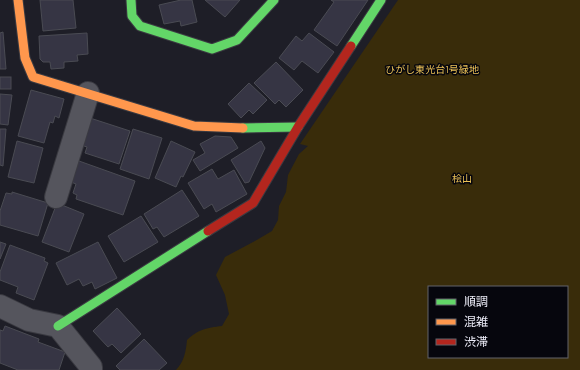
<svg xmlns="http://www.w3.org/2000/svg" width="580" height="370" font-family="Barlow,'Noto Sans JP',sans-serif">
  <rect width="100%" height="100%" fill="#1e1e27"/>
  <path fill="#392c0a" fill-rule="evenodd" d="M398,0H580V370H176C184,362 186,351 187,340C199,329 206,328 222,326L229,314L225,295L216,275L225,257L255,241L272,231L278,220L279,206L286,192L288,175L299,154L308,146L300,144ZM429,287H567V357H429Z"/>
  <g fill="#363544" stroke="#4a4b53">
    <polygon points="40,0 73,0 76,28 43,31"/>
    <polygon points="181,0 192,0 197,22 181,26 180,21 164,24 159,5"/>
    <polygon points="205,0 240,0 225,17"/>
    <polygon points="331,0 368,0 337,46 314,30 334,2"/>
    <polygon points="3,32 6,69 0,69 0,33"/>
    <polygon points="87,33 88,54 77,55 78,61 64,62 64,68 51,69 50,62 43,62 40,59 39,36"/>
    <polygon points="309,33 334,52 318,73 302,61 294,70 279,58 296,36 302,41"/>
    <polygon points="276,62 303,90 286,107 279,100 275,104 254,83"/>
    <rect x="0" y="77" width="11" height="12"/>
    <polygon points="249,83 267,100 253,114 249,110 241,118 228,104"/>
    <polygon points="31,90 64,99 59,118 55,116 53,123 50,122 44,143 18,136"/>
    <polygon points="0,94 12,95 8,125 0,124"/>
    <polygon points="90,118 130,131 119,164 85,153 87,147 81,145"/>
    <polygon points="0,129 6,129 3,166 0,165"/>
    <polygon points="133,129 162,138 149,179 120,169"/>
    <polygon points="215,136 231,137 238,148 200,171 193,160 205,153 200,144"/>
    <polygon points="17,141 43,148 34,183 8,177"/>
    <polygon points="171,141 195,152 183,177 181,176 176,187 155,178"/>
    <polygon points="261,141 265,148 249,182 245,183 231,160"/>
    <polygon points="79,161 135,181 123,215 76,199 77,195 73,193 76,184 71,182"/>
    <polygon points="212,169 218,179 234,170 247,194 216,212 212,204 204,209 188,183"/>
    <polygon points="182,190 199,216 164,237 157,227 153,229 144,214"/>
    <polygon points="12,192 48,203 38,236 0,225 0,211 6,193 12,194"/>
    <polygon points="57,203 84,214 69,252 42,242"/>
    <polygon points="141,216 158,242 124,262 108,236"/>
    <polygon points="0,242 6,244 0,259"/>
    <polygon points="98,242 117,278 95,289 92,282 83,286 79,279 67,285 56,263"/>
    <polygon points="10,245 45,258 44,261 48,263 34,300 16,293 18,287 0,280 0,272"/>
    <polygon points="117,308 141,334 121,353 112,344 108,347 93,331"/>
    <polygon points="5,326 39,339 38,342 65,352 59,370 18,370 0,363 0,330 3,331"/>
    <polygon points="144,339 167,363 159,370 120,370 116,366"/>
  </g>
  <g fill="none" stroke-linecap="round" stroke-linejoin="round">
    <g stroke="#3a3a41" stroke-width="24">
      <g id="street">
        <polyline points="56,197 88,93"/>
        <polyline points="0,306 29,320 58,326 91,367 91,370"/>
      </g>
    </g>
    <g stroke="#3a3a41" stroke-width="11">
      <g id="fast">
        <polyline points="131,0 132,16 140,26 212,49 237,40 274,0"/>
        <polyline points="351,46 381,0"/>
        <polyline points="243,128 298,127"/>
        <polyline points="58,326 208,231"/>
      </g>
    </g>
    <g stroke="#3a3a41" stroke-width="11">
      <polyline id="slow" points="18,0 25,58 33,77 194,126 243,128"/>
    </g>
    <g stroke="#3a3a41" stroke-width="11">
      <polyline id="jam" points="208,231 253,203 298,127 351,46"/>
    </g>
    <use href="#street" stroke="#55555d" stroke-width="22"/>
    <use href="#fast" stroke="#63d668" stroke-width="9"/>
    <use href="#slow" stroke="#ff974d" stroke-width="9"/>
    <use href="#jam" stroke="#b3261e" stroke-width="9"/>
  </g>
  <g text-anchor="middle" stroke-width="3" stroke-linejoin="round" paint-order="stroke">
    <g font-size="10" fill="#ebc156" stroke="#06060d">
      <text x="432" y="73">ひがし東光台1号緑地</text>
      <text x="462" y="182">桧山</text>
    </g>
  </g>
  <rect x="428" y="286" width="140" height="72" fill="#06060d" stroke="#62626b"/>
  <rect x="436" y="299" width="20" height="6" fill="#63d668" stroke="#62626b"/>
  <text x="464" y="306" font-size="12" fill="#ebebf7">順調</text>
  <rect x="436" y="319" width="20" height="6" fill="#ff974d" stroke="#62626b"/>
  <text x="464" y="326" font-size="12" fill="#ebebf7">混雑</text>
  <rect x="436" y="339" width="20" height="6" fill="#b3261e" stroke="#62626b"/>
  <text x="464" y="346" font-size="12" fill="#ebebf7">渋滞</text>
</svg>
